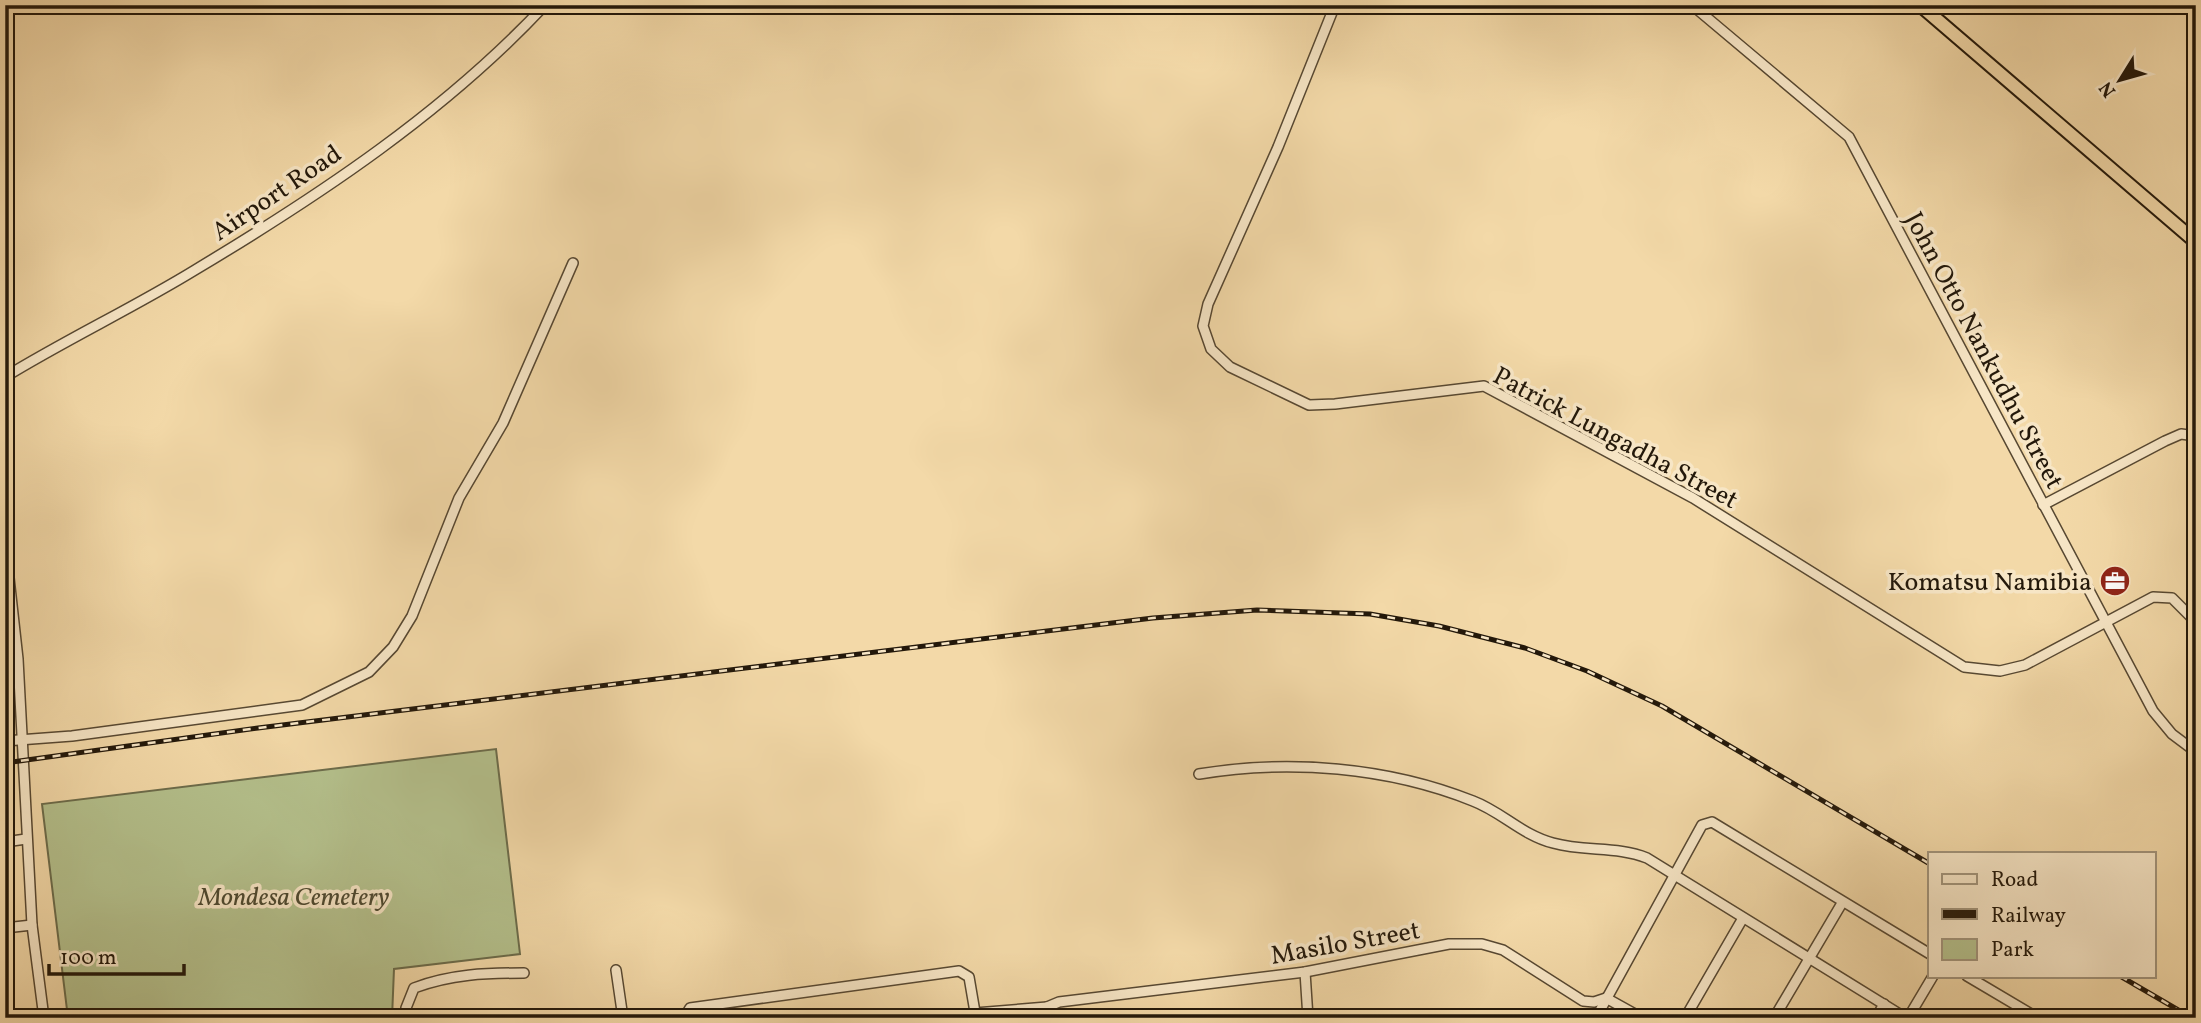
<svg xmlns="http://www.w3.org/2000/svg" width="2201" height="1023" font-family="Vollkorn,serif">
  <rect width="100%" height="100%" fill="#f3d9a8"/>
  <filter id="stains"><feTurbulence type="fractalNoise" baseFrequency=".00286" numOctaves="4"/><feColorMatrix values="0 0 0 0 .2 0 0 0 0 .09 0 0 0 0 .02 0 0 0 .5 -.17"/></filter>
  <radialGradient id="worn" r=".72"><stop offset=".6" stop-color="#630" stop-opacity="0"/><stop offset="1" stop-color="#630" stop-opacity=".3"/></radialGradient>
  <polygon fill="#b4c08c" stroke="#6c6c4b" stroke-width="2" points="496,749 520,954 394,969 392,1018 68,1018 42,804"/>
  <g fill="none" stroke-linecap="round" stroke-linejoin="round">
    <g stroke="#574832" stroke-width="12">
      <g id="minor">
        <polyline points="1335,5 1278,147 1208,304 1203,326 1211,349 1230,367 1309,405 1335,404 1484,386 1693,498 1964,667 2000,671 2025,665 2153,597 2172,598 2196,622"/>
        <polyline points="1692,5 1849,137 2153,711 2172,734 2196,752"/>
        <path d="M5,377C67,339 133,308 195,270C320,195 445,112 545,5"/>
        <polyline points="2043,505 2165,441 2181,434 2196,436"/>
        <polyline points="5,542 18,659 32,925 44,1018"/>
        <polyline points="5,741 72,736 302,705 369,672 393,647 412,616 459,498 503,423 573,263"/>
        <path d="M1199,774C1289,759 1388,767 1473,801C1502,812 1522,835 1553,843C1585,852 1617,846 1647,858L1906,1018"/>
        <polyline points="5,842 26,839"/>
        <polyline points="5,928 32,925"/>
        <polyline points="616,970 623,1018"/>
        <polyline points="1305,972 1308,1018"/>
        <polyline points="1967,976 2038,1018"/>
        <polyline points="975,1013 1047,1007"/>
        <path d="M406,1018V1008L414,988C451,974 486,973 524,973"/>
        <polyline points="684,1018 690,1008 959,971 969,977 976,1018"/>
        <polyline points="1045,1018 1047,1007 1059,1002 1305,972 1449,944 1482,944 1503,950 1583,1001 1594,1002 1606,998 1642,1018"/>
        <polyline points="1596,1018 1702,825 1712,822 1930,954"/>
        <polyline points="1685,1018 1743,918"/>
        <polyline points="1774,1018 1842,903"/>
        <polyline points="1876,1018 1884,1004"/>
        <polyline points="1908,1018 1933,976"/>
      </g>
    </g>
    <g stroke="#23180a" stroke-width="16">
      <polyline id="highway" points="1920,5 2196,242"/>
    </g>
    <use href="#minor" stroke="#f7e6c6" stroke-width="9"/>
    <use href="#highway" stroke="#f3d9a8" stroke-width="12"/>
    <g stroke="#23180a" stroke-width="5">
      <g id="rail">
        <polyline points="5,763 258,728 1153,618 1257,610 1370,614 1439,626 1525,648 1587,671 1662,706 1930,864"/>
        <polyline points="2120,976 2192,1018"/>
      </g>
    </g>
    <use href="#rail" stroke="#f7e6c6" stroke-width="2.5" stroke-dasharray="8" stroke-linecap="butt"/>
  </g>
  <defs>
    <g id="office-disc" transform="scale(1.575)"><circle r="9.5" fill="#8f2418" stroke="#f7e6c6"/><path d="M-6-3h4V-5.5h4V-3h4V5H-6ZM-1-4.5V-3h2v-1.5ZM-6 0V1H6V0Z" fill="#fff"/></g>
  </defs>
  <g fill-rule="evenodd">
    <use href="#office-disc" x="2115" y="581"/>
  </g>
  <g text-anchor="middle" stroke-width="7" stroke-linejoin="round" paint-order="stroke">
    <g font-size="26" fill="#23180a" stroke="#f7e6c6">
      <text transform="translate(276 192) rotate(-34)" y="9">Airport Road</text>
      <text transform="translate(1985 350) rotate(62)" y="9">John Otto Nankudhu Street</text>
      <text transform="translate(1616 437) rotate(28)" y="9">Patrick Lungadha Street</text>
      <text transform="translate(1345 942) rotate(-10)" y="9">Masilo Street</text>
    </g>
    <g font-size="26" fill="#23180a" stroke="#f7e6c6" text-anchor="end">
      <text x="2092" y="590">Komatsu Namibia</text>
    </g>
    <g font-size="26" font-style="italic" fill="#4e4a31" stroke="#f7e6c6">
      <text x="294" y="905">Mondesa Cemetery</text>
    </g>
  </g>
  <rect width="2201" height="1023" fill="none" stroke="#f3d9a8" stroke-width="28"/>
  <rect x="7" y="7" width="2187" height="1009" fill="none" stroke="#23180a" stroke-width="3.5"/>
  <rect x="14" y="14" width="2173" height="995" fill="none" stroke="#23180a" stroke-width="2"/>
  <rect x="1928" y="852" width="228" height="126" fill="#f7e6c6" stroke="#a2947b" stroke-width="2"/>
  <rect x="1942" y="874" width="35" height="10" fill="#f7e6c6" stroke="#a2947b" stroke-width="2"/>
  <text x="1991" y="886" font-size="21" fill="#23180a">Road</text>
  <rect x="1942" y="909" width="35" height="10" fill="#23180a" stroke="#a2947b" stroke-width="2"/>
  <text x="1991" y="922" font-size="21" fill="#23180a">Railway</text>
  <rect x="1942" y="939" width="35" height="21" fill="#b4c08c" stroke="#a2947b" stroke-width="2"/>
  <text x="1991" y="956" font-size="21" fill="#23180a">Park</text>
  <g transform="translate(2120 80) rotate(233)" stroke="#f7e6c6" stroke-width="5" paint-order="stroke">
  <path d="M0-5L12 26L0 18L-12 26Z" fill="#23180a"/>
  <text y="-10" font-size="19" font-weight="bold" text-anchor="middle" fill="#23180a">N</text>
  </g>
  <path d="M49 964v10h135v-10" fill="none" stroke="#23180a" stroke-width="3.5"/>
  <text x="60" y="964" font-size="21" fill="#23180a" stroke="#f7e6c6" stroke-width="5" paint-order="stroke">100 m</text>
  <rect width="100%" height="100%" filter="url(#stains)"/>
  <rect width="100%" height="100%" fill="url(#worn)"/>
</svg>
